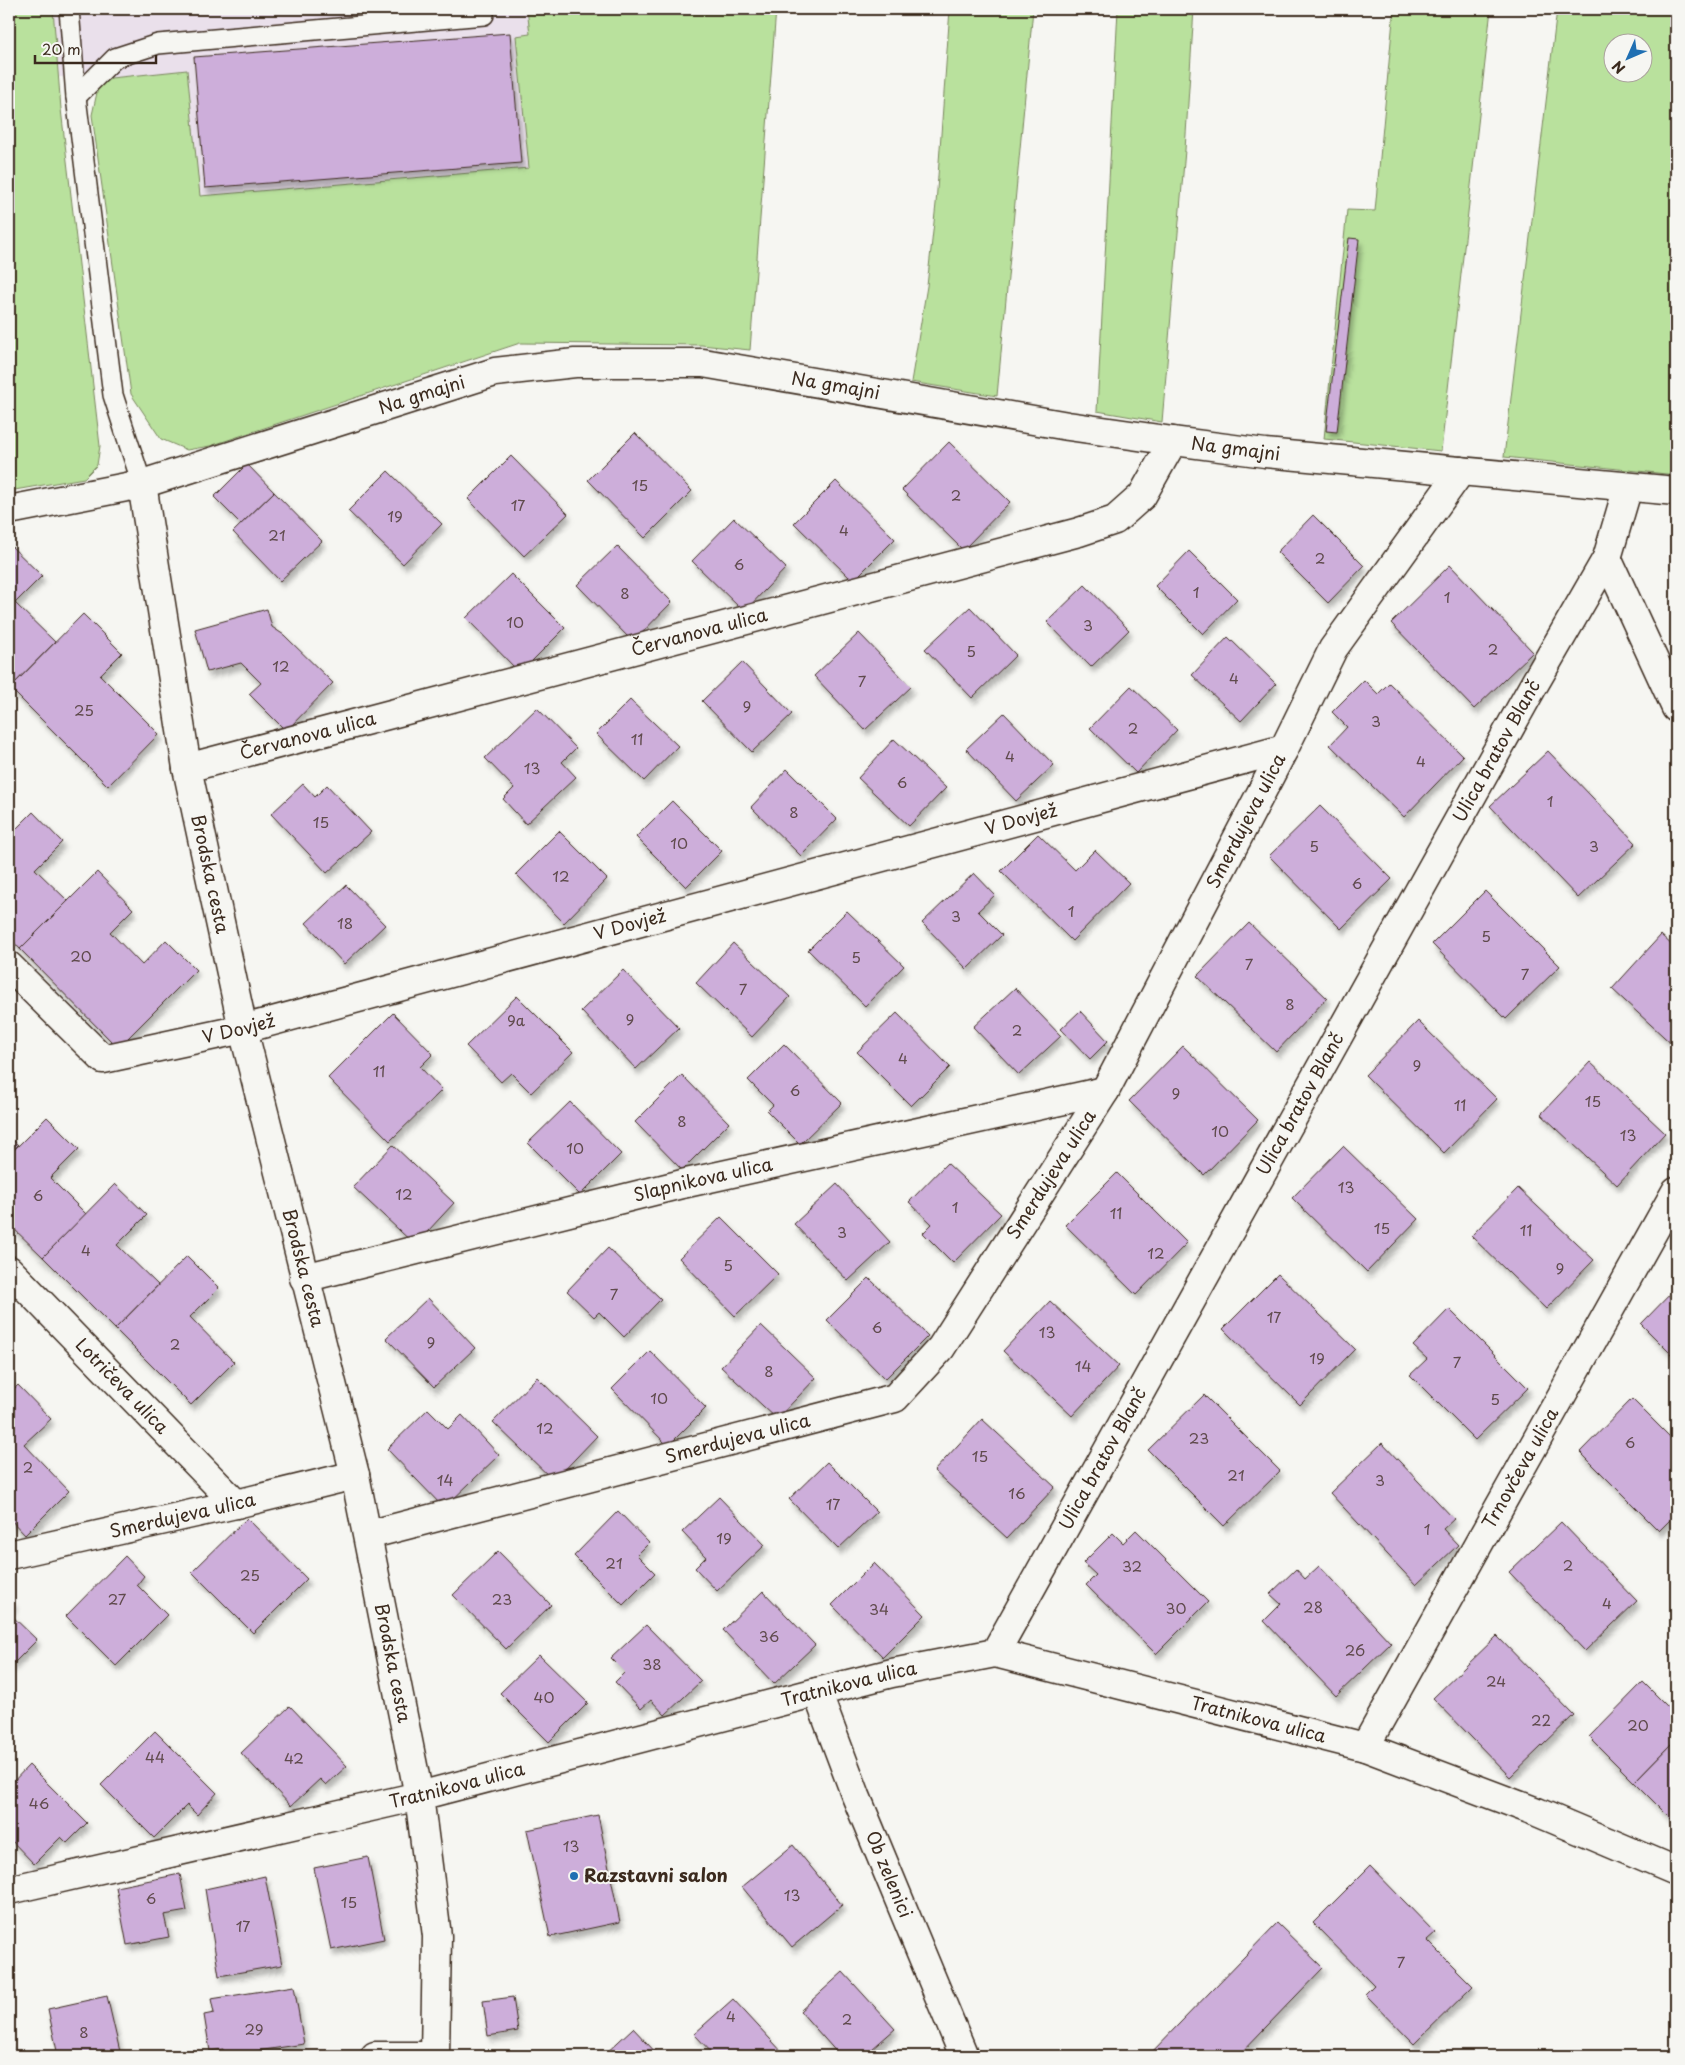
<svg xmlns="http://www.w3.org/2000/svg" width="1685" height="2065" font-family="'Playpen Sans',sans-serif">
  <defs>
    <filter id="shadow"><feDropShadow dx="3" dy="5.5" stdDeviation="2.5" flood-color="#0004"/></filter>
  </defs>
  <rect width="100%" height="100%" fill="#f6f6f2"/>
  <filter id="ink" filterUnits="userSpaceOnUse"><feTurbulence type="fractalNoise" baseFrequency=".02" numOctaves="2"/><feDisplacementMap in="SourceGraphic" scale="10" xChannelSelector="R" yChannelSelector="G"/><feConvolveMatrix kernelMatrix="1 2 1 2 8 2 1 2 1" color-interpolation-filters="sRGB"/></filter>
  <g filter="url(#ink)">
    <polygon fill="#eae0eb" points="53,9 527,9 530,34 516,36 529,168 199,196 187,70 111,78 59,77"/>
    <g fill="#b9e19d" stroke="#7a865e" fill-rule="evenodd">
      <polygon points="9,9 53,9 61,109 100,446 97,465 84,478 9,491"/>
      <polygon points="527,9 776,9 750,350 701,345 520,343 210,446 187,450 161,439 131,394 92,115 98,88 111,78 187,70 200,196 529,168 516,36 530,34"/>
      <polygon points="950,9 1033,9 997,396 911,382 927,286 936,204"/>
      <polygon points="1118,9 1194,9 1185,150 1162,422 1097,411"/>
      <polygon points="1394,9 1491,9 1441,451 1324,439 1347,210 1375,211"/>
      <path d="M1557,9H1676V475L1504,457ZM1642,42V72H1612V42Z"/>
    </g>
    <g fill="#cdaeda" stroke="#3b2a1e" filter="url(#shadow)">
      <polygon points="510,33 521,163 205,188 194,57"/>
      <polygon points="1349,238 1359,239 1337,432 1326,431"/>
      <polygon points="635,433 692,491 645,538 588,480"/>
      <polygon points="949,442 1010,502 963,550 902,490"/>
      <polygon points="511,456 568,514 524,556 468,499"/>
      <polygon points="247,464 274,492 241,524 214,497"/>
      <polygon points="388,471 442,524 403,564 348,511"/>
      <polygon points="836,481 895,539 853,581 794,523"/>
      <polygon points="274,492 322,541 280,581 233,532"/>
      <polygon points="1313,515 1364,566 1328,603 1277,552"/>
      <polygon points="734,518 786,568 744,612 692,561"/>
      <polygon points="9,544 42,576 15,603 55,642 10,688"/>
      <polygon points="617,546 672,602 633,642 577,585"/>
      <polygon points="1189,551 1237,599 1203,634 1155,586"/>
      <polygon points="1450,565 1533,652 1474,709 1391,623"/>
      <polygon points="511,574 565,628 520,673 466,618"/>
      <polygon points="1085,585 1129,630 1091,667 1047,622"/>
      <polygon points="970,607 1016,655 972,698 925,649"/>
      <polygon points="267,609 272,627 284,635 333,683 286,731 249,694 261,683 241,663 207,672 195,629"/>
      <polygon points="83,614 122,653 100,675 159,734 108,786 10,688"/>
      <polygon points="859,633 911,687 865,730 814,676"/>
      <polygon points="1228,637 1276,684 1241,721 1192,675"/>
      <polygon points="742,662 792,714 752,752 702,701"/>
      <polygon points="1364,680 1378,694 1389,683 1463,756 1404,817 1330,745 1347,727 1332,712"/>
      <polygon points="1131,686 1177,730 1136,773 1090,728"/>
      <polygon points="630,700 678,746 644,781 596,734"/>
      <polygon points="537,708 576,748 562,762 576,777 526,824 503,799 514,788 485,758"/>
      <polygon points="1004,713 1054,765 1016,801 966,749"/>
      <polygon points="894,739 946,788 909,826 858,778"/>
      <polygon points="1548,751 1636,843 1578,898 1490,806"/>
      <polygon points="787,769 837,819 801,856 751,807"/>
      <polygon points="303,784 315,797 327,785 371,832 327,873 271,814"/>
      <polygon points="672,801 722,851 686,887 636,837"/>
      <polygon points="1320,806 1392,879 1341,929 1269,856"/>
      <polygon points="33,812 62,842 35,869 68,901 20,949 9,937 9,836"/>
      <polygon points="559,831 607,879 564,923 516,874"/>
      <polygon points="1038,834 1075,870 1095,850 1129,883 1072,941 1001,871"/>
      <polygon points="97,872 133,909 110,932 142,965 166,940 196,970 118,1048 20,949"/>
      <polygon points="974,873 995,895 978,911 1002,935 967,969 922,923"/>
      <polygon points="346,885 385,925 344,964 306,923"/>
      <polygon points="1485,891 1560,966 1506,1019 1432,944"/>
      <polygon points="847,911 904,966 865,1006 808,950"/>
      <polygon points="1249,923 1327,998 1276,1052 1197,976"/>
      <polygon points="1661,935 1676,949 1676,1048 1612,989"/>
      <polygon points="733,943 790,997 752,1037 696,983"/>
      <polygon points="623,970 679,1028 636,1069 581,1011"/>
      <polygon points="1015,988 1061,1036 1019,1075 973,1027"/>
      <polygon points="517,996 573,1052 531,1093 511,1073 501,1082 466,1046"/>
      <polygon points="1080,1011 1108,1041 1090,1059 1061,1029"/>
      <polygon points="393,1013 433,1054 420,1067 442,1090 390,1141 328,1078"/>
      <polygon points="897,1013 950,1067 911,1106 857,1052"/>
      <polygon points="1418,1021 1497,1099 1444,1153 1365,1075"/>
      <polygon points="784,1044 842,1103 800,1144 767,1111 773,1105 748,1080"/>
      <polygon points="1183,1046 1258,1120 1204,1175 1129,1101"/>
      <polygon points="1590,1062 1665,1133 1617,1185 1541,1114"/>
      <polygon points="682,1075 729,1123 682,1170 635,1122"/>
      <polygon points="570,1102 621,1154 580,1195 528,1143"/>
      <polygon points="47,1117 79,1149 50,1178 86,1214 43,1257 9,1224 9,1155"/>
      <polygon points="9,1136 18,1145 9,1155"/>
      <polygon points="393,1145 454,1203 415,1245 353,1187"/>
      <polygon points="1343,1146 1418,1219 1367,1272 1292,1198"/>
      <polygon points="947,1163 1001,1214 953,1263 923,1233 932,1224 909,1202"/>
      <polygon points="1117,1173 1187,1243 1136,1295 1065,1225"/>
      <polygon points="115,1184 147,1215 117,1245 158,1285 115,1329 43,1257"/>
      <polygon points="837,1184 890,1242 848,1281 794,1224"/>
      <polygon points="1518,1188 1594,1260 1546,1309 1471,1236"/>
      <polygon points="721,1217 778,1274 735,1316 679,1258"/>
      <polygon points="608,1248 661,1299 624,1337 599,1312 594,1317 567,1291"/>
      <polygon points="187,1256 219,1288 190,1317 234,1362 191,1405 115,1329"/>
      <polygon points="1278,1274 1355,1349 1300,1405 1223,1329"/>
      <polygon points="869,1278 928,1336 885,1379 827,1320"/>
      <polygon points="1676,1288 1676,1359 1641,1324"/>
      <polygon points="428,1298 475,1348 434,1387 386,1338"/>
      <polygon points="1050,1301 1119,1366 1072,1416 1003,1351"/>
      <polygon points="1449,1309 1528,1388 1475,1440 1410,1375 1427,1359 1413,1346"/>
      <polygon points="761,1325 816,1378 777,1419 721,1367"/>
      <polygon points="650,1351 706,1408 668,1446 612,1389"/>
      <polygon points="537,1377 597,1436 554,1481 493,1422"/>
      <polygon points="18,1385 51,1419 24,1444 69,1491 25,1535 9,1518 9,1394"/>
      <polygon points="1204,1395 1280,1471 1224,1526 1148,1450"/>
      <polygon points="1632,1399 1676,1443 1676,1514 1659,1531 1580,1452"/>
      <polygon points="428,1409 448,1429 462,1415 499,1455 444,1508 387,1449"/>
      <polygon points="982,1419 1055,1487 1007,1538 934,1471"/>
      <polygon points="1382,1443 1454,1519 1443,1529 1458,1545 1416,1585 1330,1493"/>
      <polygon points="827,1462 877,1512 838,1549 789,1499"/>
      <polygon points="719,1497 765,1545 717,1591 695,1568 706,1557 682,1532"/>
      <polygon points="618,1511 649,1543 637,1555 655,1573 623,1605 574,1556"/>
      <polygon points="247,1518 307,1579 253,1633 192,1572"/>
      <polygon points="1561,1522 1637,1601 1585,1651 1509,1572"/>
      <polygon points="1136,1530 1208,1602 1156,1654 1086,1585 1096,1575 1083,1563 1113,1533 1123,1543"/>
      <polygon points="498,1551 551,1605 506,1649 453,1595"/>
      <polygon points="125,1556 144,1576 137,1585 167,1615 116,1666 66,1616"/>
      <polygon points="874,1563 925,1615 883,1657 832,1605"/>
      <polygon points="1319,1566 1391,1643 1336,1696 1264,1621 1281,1604 1270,1594 1296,1569 1305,1579"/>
      <polygon points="763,1591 815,1645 774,1684 723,1630"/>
      <polygon points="9,1599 14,1604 9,1611"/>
      <polygon points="9,1613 37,1640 9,1668"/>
      <polygon points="646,1625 701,1681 665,1715 651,1700 641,1709 615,1682 625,1672 611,1658"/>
      <polygon points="1497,1636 1574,1715 1510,1777 1433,1698"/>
      <polygon points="539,1655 588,1703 549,1742 500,1693"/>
      <polygon points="1643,1682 1676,1715 1676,1739 1634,1782 1589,1737"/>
      <polygon points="290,1706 347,1766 326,1785 320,1779 291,1806 241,1753"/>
      <polygon points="155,1731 217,1793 197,1815 187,1805 154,1838 101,1785"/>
      <polygon points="1676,1739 1676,1824 1634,1782"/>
      <polygon points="29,1765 87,1823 67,1843 61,1837 34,1864 9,1838 9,1786"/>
      <polygon points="598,1815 620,1922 550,1937 527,1830"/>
      <polygon points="793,1845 842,1905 792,1947 742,1887"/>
      <polygon points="368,1857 384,1939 331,1950 314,1868"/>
      <polygon points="1370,1866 1435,1933 1427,1940 1473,1986 1414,2044 1365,1994 1374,1985 1313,1923"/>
      <polygon points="180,1874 187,1911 164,1915 169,1937 127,1945 116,1887"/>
      <polygon points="265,1876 282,1965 219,1976 205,1889"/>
      <polygon points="1277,1923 1323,1968 1238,2056 1148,2056"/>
      <polygon points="843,1972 895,2029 864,2056 840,2056 800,2011"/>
      <polygon points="294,1986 304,2044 224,2056 223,2049 210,2051 204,2015 214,2013 211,1999"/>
      <polygon points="107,1996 121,2056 58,2056 48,2009"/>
      <polygon points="513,1997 518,2031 488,2036 483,2001"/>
      <polygon points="733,1999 784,2054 782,2056 715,2056 694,2034"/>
      <polygon points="633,2028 659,2056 603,2056"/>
      <polygon points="9,2039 13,2056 9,2056"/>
    </g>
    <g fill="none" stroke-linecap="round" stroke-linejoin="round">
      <g stroke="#3b2a1e" stroke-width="22">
        <g id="service">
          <polyline points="69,9 76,97 113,395 142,484"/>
          <polyline points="76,97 115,58 158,44 484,15"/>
        </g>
      </g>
      <g stroke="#3b2a1e" stroke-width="31">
        <g id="minor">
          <path id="s1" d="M142,484L187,768L243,1029L355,1475L419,1796L437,1936L435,2056"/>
          <path id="s2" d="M9,510L142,484L495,372L575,363H703L1068,426L1173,441L1265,453L1676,491"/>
          <polyline points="1607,558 1676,708"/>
          <path id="s3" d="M187,768L1079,532L1115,520L1142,496L1173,441"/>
          <path id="s4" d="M9,966L103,1059L243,1029L1284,749"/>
          <path id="s5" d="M9,1270L236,1504"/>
          <path id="s6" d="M304,1278L682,1184L1105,1091"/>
          <path id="s7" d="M368,1535L895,1398L941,1348L1105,1091L1284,749L1333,649L1461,471"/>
          <path id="s8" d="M9,1555L236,1504L355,1475"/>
          <path id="s9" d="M995,1653L1532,688L1607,558L1628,487"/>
          <path id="s10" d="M817,1692L856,1796L964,2056"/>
          <path id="s11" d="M1365,1747L1676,1191"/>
          <path id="s12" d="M9,1890L419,1796L817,1692L892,1673L995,1653L1365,1747L1537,1812L1676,1871"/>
          <polyline points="375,2056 435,2056"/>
        </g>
      </g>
      <use href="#service" stroke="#f6f6f2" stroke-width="19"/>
      <use href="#minor" stroke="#f6f6f2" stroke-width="28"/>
    </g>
  </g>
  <circle fill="#1f6fb2" stroke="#f6f6f2" stroke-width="2" cx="574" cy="1876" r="5"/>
  <g text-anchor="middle" stroke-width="4" stroke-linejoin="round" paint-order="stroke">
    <g font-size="15" fill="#604b4d">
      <text x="640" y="491">15</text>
      <text x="956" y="501">2</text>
      <text x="518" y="511">17</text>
      <text x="395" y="522">19</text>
      <text x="844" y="536">4</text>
      <text x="277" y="541">21</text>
      <text x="1320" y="564">2</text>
      <text x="739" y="570">6</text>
      <text x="1196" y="598">1</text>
      <text x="625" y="599">8</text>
      <text x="1447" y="603">1</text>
      <text x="515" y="628">10</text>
      <text x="1088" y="631">3</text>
      <text x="1493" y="655">2</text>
      <text x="971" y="657">5</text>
      <text x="281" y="672">12</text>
      <text x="1234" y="684">4</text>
      <text x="862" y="687">7</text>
      <text x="747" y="712">9</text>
      <text x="84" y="716">25</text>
      <text x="1376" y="727">3</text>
      <text x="1133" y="734">2</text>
      <text x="637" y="745">11</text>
      <text x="1010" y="762">4</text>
      <text x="1421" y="767">4</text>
      <text x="532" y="774">13</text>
      <text x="902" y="788">6</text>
      <text x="1550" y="807">1</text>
      <text x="794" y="818">8</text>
      <text x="321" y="828">15</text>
      <text x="679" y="849">10</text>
      <text x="1314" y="852">5</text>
      <text x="1594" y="852">3</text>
      <text x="561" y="882">12</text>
      <text x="1357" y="889">6</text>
      <text x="1071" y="917">1</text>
      <text x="956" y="922">3</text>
      <text x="345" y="929">18</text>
      <text x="1486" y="942">5</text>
      <text x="81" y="962">20</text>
      <text x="856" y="963">5</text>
      <text x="1249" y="970">7</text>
      <text x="1525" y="980">7</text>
      <text x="743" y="995">7</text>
      <text x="1290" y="1010">8</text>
      <text x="630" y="1025">9</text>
      <text x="516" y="1026">9a</text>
      <text x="1017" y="1036">2</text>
      <text x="903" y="1064">4</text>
      <text x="1417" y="1071">9</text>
      <text x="379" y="1077">11</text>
      <text x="795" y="1096">6</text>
      <text x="1176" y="1099">9</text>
      <text x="1593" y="1107">15</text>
      <text x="1460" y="1111">11</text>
      <text x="682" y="1127">8</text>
      <text x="1220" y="1137">10</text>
      <text x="1628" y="1141">13</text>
      <text x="575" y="1154">10</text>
      <text x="1346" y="1193">13</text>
      <text x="404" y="1200">12</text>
      <text x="38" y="1201">6</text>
      <text x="955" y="1213">1</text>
      <text x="1116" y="1219">11</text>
      <text x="1382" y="1234">15</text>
      <text x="1526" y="1236">11</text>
      <text x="842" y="1238">3</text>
      <text x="86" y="1256">4</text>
      <text x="1156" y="1259">12</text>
      <text x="728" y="1271">5</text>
      <text x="1560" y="1274">9</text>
      <text x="614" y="1300">7</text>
      <text x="1274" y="1323">17</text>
      <text x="877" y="1333">6</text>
      <text x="1047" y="1338">13</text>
      <text x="431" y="1348">9</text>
      <text x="175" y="1350">2</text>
      <text x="1317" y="1364">19</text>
      <text x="1457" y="1368">7</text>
      <text x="1083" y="1372">14</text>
      <text x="769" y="1377">8</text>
      <text x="659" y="1404">10</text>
      <text x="1495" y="1405">5</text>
      <text x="545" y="1434">12</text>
      <text x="1199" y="1444">23</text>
      <text x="1630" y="1448">6</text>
      <text x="980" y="1462">15</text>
      <text x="28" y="1473">2</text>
      <text x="1236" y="1481">21</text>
      <text x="445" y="1486">14</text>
      <text x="1380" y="1486">3</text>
      <text x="1017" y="1499">16</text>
      <text x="833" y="1510">17</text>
      <text x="1427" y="1535">1</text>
      <text x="724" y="1544">19</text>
      <text x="614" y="1569">21</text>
      <text x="1568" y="1571">2</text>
      <text x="1132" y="1572">32</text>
      <text x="250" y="1581">25</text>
      <text x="117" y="1605">27</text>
      <text x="502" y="1605">23</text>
      <text x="1607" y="1609">4</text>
      <text x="1313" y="1613">28</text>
      <text x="1176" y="1614">30</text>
      <text x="879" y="1615">34</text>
      <text x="769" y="1642">36</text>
      <text x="1355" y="1656">26</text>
      <text x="652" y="1670">38</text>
      <text x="1496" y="1687">24</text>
      <text x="544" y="1703">40</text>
      <text x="1541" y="1726">22</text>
      <text x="1638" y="1731">20</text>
      <text x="155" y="1763">44</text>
      <text x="294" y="1764">42</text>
      <text x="39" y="1809">46</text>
      <text x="571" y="1852">13</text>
      <text x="792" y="1901">13</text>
      <text x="151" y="1904">6</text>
      <text x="349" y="1908">15</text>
      <text x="243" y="1932">17</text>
      <text x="1401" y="1968">7</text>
      <text x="731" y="2022">4</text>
      <text x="847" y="2025">2</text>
      <text x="254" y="2035">29</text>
      <text x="84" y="2038">8</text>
    </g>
    <g font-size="18" fill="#3b2a1e" stroke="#f6f6f2">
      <text dy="6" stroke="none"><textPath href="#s2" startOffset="849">Na gmajni</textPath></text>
      <text dy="6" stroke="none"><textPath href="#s2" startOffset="429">Na gmajni</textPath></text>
      <text dy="6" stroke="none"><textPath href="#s2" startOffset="1254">Na gmajni</textPath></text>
      <text dy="6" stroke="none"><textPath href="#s3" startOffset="530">Červanova ulica</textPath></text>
      <text dy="6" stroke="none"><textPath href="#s3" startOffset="125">Červanova ulica</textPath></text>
      <text dy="6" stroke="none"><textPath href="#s9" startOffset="1032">Ulica bratov Blanč</textPath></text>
      <text dy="6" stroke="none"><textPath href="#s4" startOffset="1081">V Dovjež</textPath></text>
      <text dy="6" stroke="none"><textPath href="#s7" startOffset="1222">Smerdujeva ulica</textPath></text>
      <text dy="6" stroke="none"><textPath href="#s1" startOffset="396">Brodska cesta</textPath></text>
      <text dy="6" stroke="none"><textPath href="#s4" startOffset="676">V Dovjež</textPath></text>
      <text dy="6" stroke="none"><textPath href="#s4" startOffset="271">V Dovjež</textPath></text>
      <text dy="6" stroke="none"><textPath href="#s9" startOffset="628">Ulica bratov Blanč</textPath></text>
      <text dy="6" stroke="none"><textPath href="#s7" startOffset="818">Smerdujeva ulica</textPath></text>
      <text dy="6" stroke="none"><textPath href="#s6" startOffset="411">Slapnikova ulica</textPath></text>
      <text dy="6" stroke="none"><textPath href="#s1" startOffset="801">Brodska cesta</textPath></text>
      <text dy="6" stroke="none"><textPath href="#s5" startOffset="162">Lotričeva ulica</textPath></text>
      <text dy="6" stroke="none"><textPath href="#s7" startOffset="382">Smerdujeva ulica</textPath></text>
      <text dy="6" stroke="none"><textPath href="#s9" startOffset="222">Ulica bratov Blanč</textPath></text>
      <text dy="6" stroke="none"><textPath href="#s11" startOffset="319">Trnovčeva ulica</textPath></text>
      <text dy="6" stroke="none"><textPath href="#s8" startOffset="178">Smerdujeva ulica</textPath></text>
      <text dy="6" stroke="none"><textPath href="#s1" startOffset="1206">Brodska cesta</textPath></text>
      <text dy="6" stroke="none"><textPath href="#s12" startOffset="865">Tratnikova ulica</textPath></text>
      <text dy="6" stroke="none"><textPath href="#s12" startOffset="1286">Tratnikova ulica</textPath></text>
      <text dy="6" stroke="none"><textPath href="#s12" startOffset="460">Tratnikova ulica</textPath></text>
      <text dy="6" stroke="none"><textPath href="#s10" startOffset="196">Ob zelenici</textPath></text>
    </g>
    <g font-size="18" font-weight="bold" fill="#3b2a1e" stroke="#f6f6f2" text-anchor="start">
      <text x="584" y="1882">Razstavni salon</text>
    </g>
  </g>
  <rect width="1685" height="2065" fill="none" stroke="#f6f6f2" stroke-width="30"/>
  <rect x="15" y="15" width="1655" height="2035" fill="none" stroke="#3b2a1e" stroke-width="2" filter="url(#ink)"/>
  <g transform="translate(1628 58) rotate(225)"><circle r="24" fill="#f6f6f2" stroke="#aba49d"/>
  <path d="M0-4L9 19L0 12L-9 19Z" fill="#1f6fb2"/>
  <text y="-8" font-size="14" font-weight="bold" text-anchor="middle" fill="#3b2a1e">N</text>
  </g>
  <path d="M35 55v8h121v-8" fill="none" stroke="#3b2a1e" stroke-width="2.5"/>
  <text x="42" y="55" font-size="15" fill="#3b2a1e" stroke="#f6f6f2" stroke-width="4" paint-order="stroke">20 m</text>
</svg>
